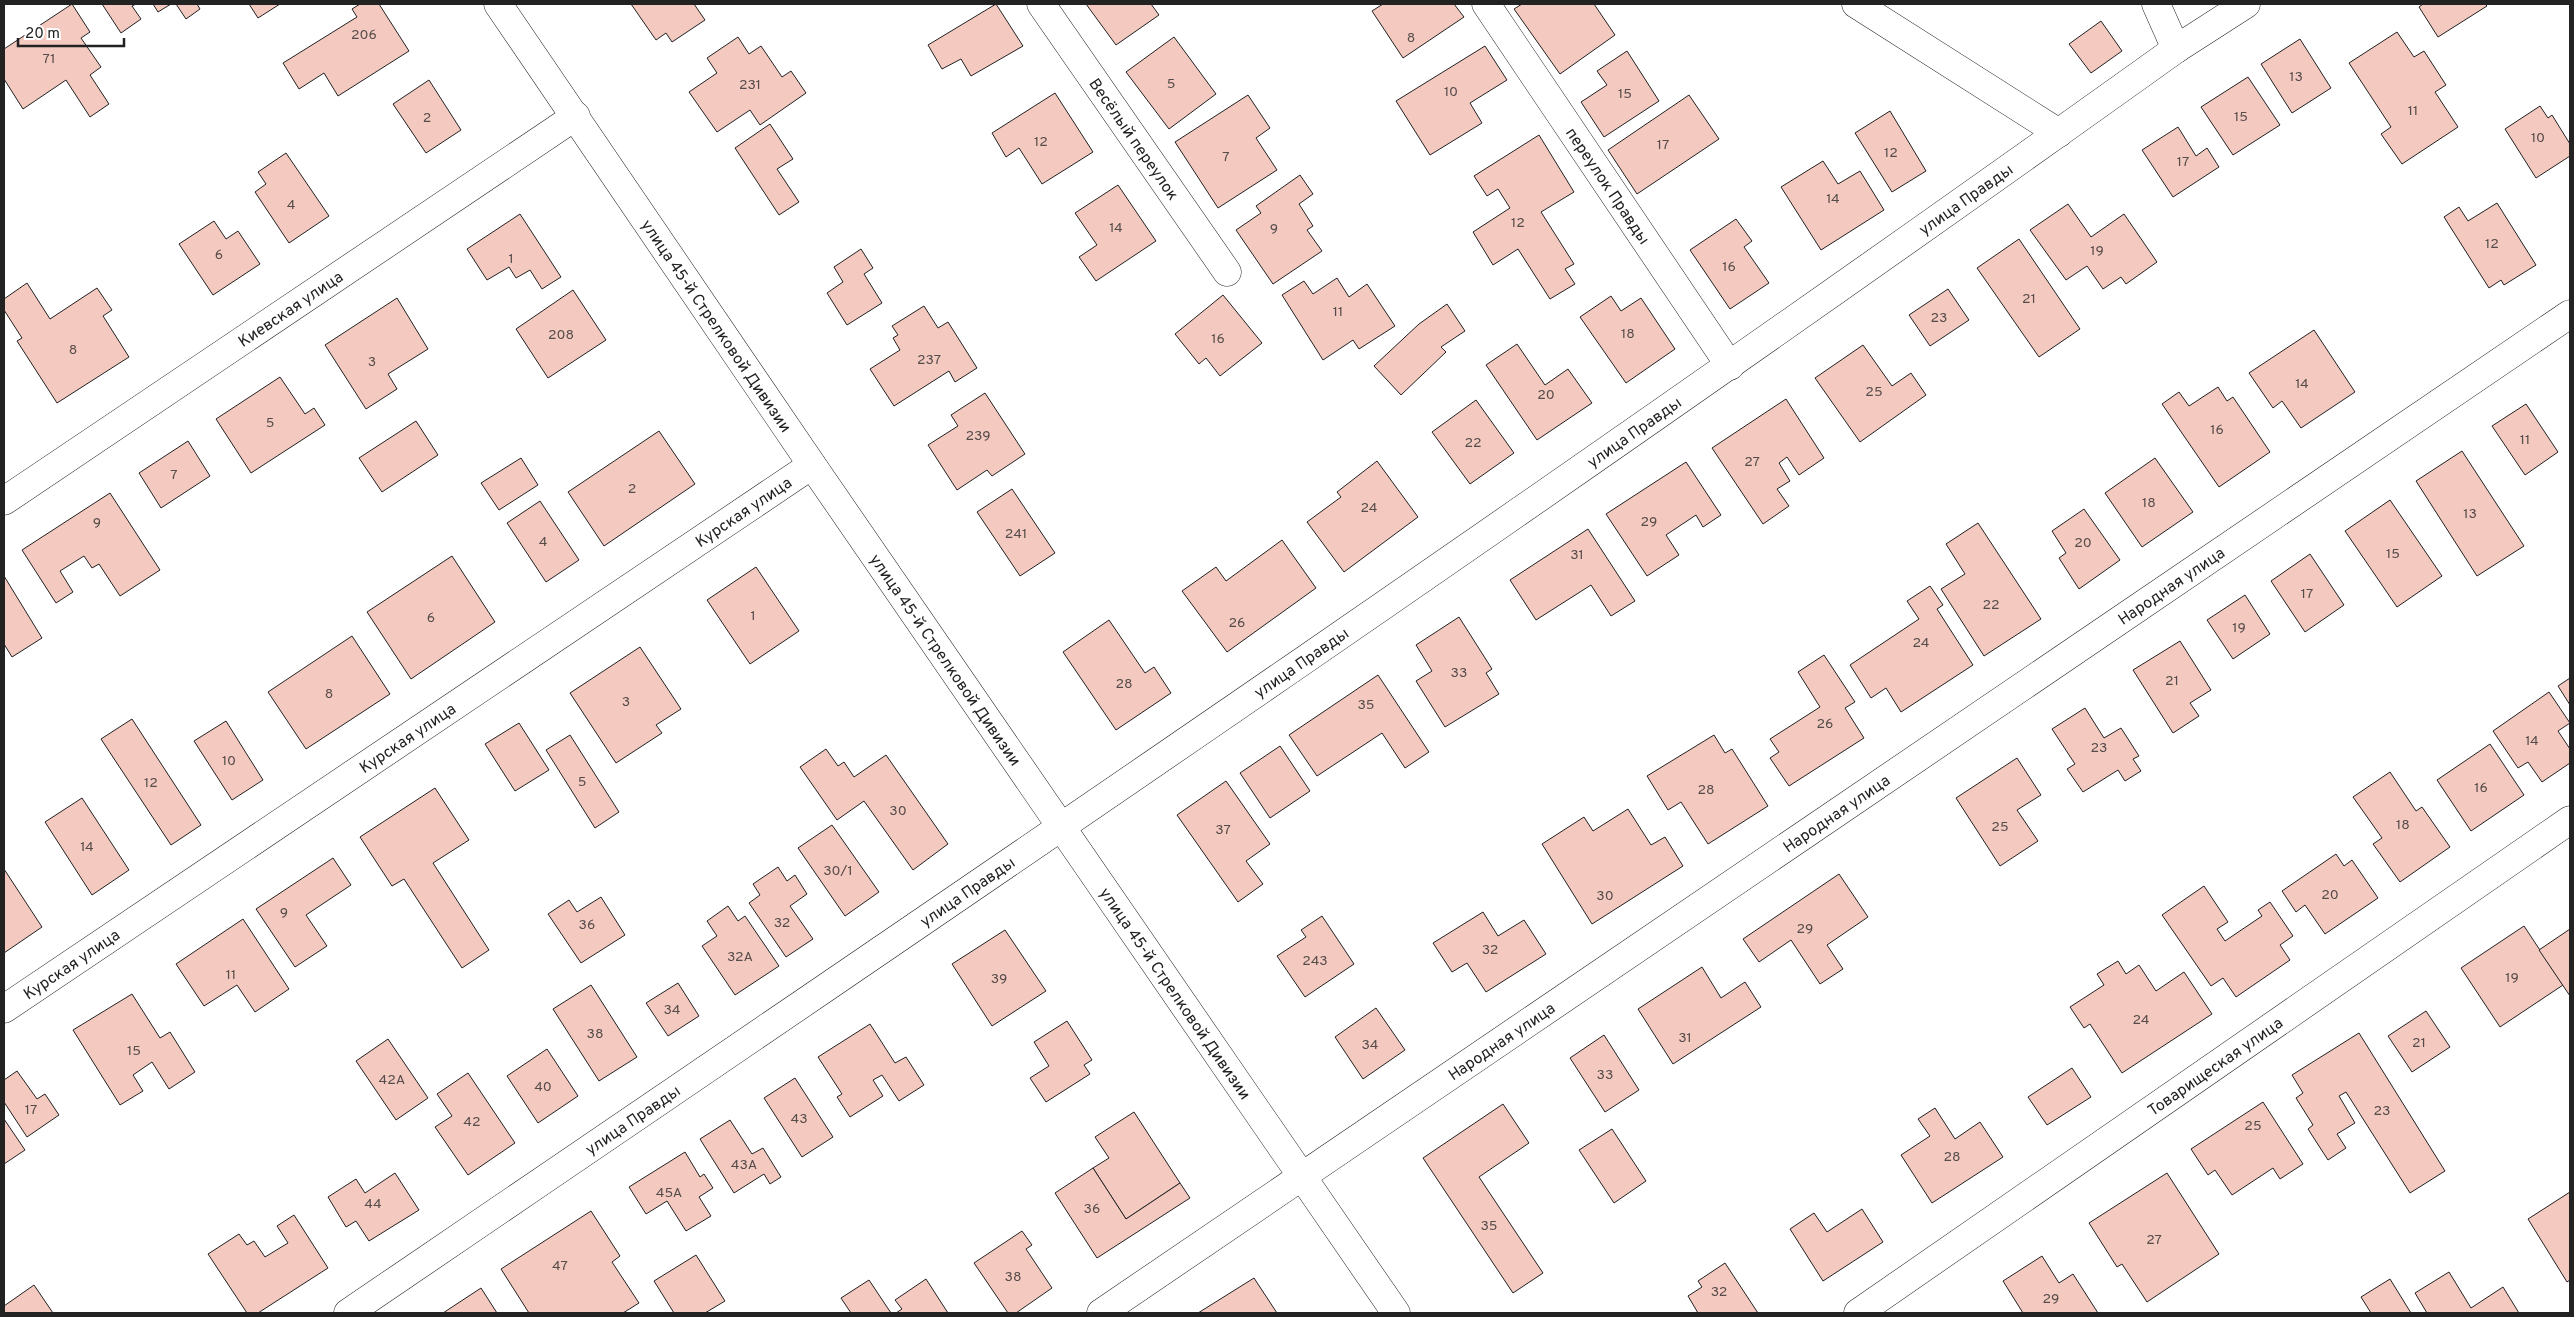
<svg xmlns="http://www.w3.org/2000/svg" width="2574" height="1317" font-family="Overpass,sans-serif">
  <rect width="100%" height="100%" fill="#fff"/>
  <g fill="#f3c9c0" stroke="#222">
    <polygon points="72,4 90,32 81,38 101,67 90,75 109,104 90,117 66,80 23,109 4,79 4,49"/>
    <polygon points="102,4 136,4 132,6 141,19 121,33"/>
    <polygon points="153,4 171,4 158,12"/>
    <polygon points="176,4 197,4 200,9 186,19"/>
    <polygon points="249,4 280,4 258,18"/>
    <polygon points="360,4 379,4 409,51 338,96 324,73 299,89 283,63 357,17 352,9"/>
    <polygon points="631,4 694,4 705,20 672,42 666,33 656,40"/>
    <polygon points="996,4 1023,46 971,76 961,59 942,69 928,45"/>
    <polygon points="1086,4 1151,4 1159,15 1116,45"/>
    <polygon points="1383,4 1454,4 1464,17 1403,58 1372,11"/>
    <polygon points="1522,4 1594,4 1615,35 1560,74 1514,9"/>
    <polygon points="2423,4 2485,4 2487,6 2438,37 2419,7"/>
    <polygon points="2101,21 2122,51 2091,73 2069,44"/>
    <polygon points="2397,32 2414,57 2424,51 2446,85 2435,92 2458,127 2402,164 2381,134 2391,127 2349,63"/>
    <polygon points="738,37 749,54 761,46 782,77 791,71 806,93 760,125 750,110 717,132 689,92 717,73 707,58"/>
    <polygon points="1174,37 1216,94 1169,129 1126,72"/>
    <polygon points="2300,39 2331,88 2292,113 2261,64"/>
    <polygon points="1485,46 1507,80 1470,103 1482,123 1430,155 1396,101"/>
    <polygon points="1627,51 1659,101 1604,137 1581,102 1607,85 1597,71"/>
    <polygon points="2248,77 2280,125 2233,155 2201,107"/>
    <polygon points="429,80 461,130 426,153 393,104"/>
    <polygon points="1055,93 1093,152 1042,184 1019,148 1006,157 992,133"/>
    <polygon points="1248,95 1270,128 1256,138 1277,170 1218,208 1175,142"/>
    <polygon points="1689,95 1719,139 1637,194 1608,150"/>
    <polygon points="2540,106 2548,118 2552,115 2570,144 2570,156 2536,178 2505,129"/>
    <polygon points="1890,111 1926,171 1892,192 1855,133"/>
    <polygon points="770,124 793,159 777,169 799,202 779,215 735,148"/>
    <polygon points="2178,127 2196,156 2207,148 2219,167 2173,197 2142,150"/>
    <polygon points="1539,135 1574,192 1541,212 1574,264 1565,269 1575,284 1550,299 1518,249 1493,265 1473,232 1510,208 1498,189 1487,196 1474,176"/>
    <polygon points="286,153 329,216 289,243 255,192 266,184 258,172"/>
    <polygon points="1823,161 1838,184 1860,171 1884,210 1821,250 1781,187"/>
    <polygon points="1300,175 1313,194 1299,204 1313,226 1307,230 1322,251 1273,284 1236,230 1261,213 1256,206"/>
    <polygon points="1118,185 1156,241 1096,281 1079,257 1097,245 1075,213"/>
    <polygon points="2497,203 2536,265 2504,285 2501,280 2489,288 2444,217 2459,207 2468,221"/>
    <polygon points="2068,204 2091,237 2124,214 2157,262 2126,284 2121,277 2103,289 2087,266 2066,280 2030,230"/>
    <polygon points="520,214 561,277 542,289 530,270 516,278 509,267 487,280 467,249"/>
    <polygon points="1736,219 1752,241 1744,247 1769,283 1730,309 1690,250"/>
    <polygon points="214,221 226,239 238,231 260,264 213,295 179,244"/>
    <polygon points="2019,239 2080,329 2039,357 1977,268"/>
    <polygon points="861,249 873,268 864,274 882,303 847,325 827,293 843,282 834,267"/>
    <polygon points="1337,278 1349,297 1367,284 1395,326 1359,349 1353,340 1323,360 1282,295 1304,281 1313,294"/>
    <polygon points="27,283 50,319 97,288 112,310 103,316 129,357 57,403 17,341 22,338 4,310 4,299"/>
    <polygon points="1948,289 1969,320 1930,346 1909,315"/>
    <polygon points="573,290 606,340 548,378 516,329"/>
    <polygon points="1223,295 1262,343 1220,376 1206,358 1199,364 1175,334"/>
    <polygon points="1611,296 1621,311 1641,298 1675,349 1626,383 1580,317"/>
    <polygon points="397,298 428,349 388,374 397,389 366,409 325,345"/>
    <polygon points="1447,304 1465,331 1441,347 1446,352 1401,395 1374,366 1419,324"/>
    <polygon points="924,306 938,328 948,322 977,368 955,382 949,371 894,406 870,369 900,350 893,338 898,335 892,326"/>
    <polygon points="2314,330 2355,392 2301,428 2282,401 2273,408 2249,373"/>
    <polygon points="1517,344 1545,385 1568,369 1592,403 1537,440 1486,365"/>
    <polygon points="1863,345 1892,386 1911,373 1926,395 1860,442 1815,378"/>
    <polygon points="280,377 305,414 314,408 325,425 251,473 216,419"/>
    <polygon points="2218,387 2227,401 2233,397 2270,452 2219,487 2162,404 2179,392 2189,406"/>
    <polygon points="985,393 1025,454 992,476 987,470 957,490 928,445 958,426 951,415"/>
    <polygon points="1786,399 1824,458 1799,475 1787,457 1779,463 1790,481 1777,489 1789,506 1763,524 1712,448"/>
    <polygon points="1476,400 1514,453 1470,484 1432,432"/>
    <polygon points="2526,404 2558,452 2525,475 2492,426"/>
    <polygon points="416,421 438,455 382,492 359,458"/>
    <polygon points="659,431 695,484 604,546 568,492"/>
    <polygon points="188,441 210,476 161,508 139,473"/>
    <polygon points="2462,451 2524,546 2477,576 2416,481"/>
    <polygon points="521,458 538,485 499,510 481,483"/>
    <polygon points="2155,458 2193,512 2142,547 2105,493"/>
    <polygon points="1377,461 1418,517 1344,572 1307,522 1341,497 1337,492"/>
    <polygon points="1686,462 1721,515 1703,527 1696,515 1666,535 1679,555 1647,576 1606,514"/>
    <polygon points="1012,489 1055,553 1020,576 977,512"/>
    <polygon points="110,493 160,570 120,596 99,564 92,568 84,556 60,571 73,592 56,603 22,550"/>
    <polygon points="2390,500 2442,576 2397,607 2345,531"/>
    <polygon points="540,501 579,560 546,582 507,523"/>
    <polygon points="2084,509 2120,560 2079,589 2059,558 2066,553 2052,531"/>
    <polygon points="1978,523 2041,619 1984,656 1941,589 1965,574 1946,544"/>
    <polygon points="1588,529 1635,601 1611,616 1591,585 1536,620 1510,580"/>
    <polygon points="1282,540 1316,588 1227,652 1182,591 1216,567 1226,581"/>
    <polygon points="2310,554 2344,605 2305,632 2271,581"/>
    <polygon points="452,556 495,622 411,679 367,612"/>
    <polygon points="756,567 799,631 750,664 707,600"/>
    <polygon points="4,576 42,638 12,657 4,644"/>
    <polygon points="1930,586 1943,605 1937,609 1973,665 1901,712 1886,688 1871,698 1850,665 1919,619 1907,601"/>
    <polygon points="2245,595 2270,634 2233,659 2207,620"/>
    <polygon points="1459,617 1492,669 1486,673 1499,694 1445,727 1416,681 1432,671 1416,645"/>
    <polygon points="1109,620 1145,673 1154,667 1171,693 1116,730 1063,652"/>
    <polygon points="352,636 390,694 306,749 268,692"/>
    <polygon points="2180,641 2211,690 2190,703 2199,716 2173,733 2133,670"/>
    <polygon points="640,647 681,709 656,725 662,733 616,763 570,693"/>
    <polygon points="1824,655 1855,702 1845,708 1864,738 1789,786 1770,758 1779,752 1770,739 1820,707 1798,672"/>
    <polygon points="1378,675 1429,752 1405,768 1382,733 1317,776 1289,735"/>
    <polygon points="2570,678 2570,705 2558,686"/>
    <polygon points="2549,692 2570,723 2558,731 2570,749 2570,763 2542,782 2528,762 2518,768 2493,731"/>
    <polygon points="2085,708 2104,738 2121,728 2139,756 2133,759 2141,771 2125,781 2118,770 2083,792 2067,769 2075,764 2052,729"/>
    <polygon points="132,719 201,825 171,845 101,739"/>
    <polygon points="226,721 263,780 232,800 194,741"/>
    <polygon points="519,723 549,770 515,791 485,744"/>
    <polygon points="570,735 619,812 595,828 546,750"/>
    <polygon points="1714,735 1725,753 1732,749 1768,806 1708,844 1681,802 1668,810 1647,776"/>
    <polygon points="2490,744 2524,795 2471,831 2437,780"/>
    <polygon points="1280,746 1310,791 1270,818 1240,773"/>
    <polygon points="826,749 838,766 844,762 854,777 886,755 948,844 913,870 864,801 837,820 800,767"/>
    <polygon points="2017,758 2041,795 2017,810 2038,841 2000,866 1956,798"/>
    <polygon points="2390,772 2416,811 2422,807 2450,847 2400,882 2373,844 2382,838 2353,797"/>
    <polygon points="1226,781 1270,844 1246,861 1263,884 1238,902 1177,815"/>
    <polygon points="435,788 469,840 433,863 489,950 462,968 404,879 392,886 360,837"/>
    <polygon points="82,798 129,870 92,895 45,822"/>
    <polygon points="1628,809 1651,845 1665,837 1683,866 1592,924 1542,844 1584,817 1593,831"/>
    <polygon points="832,825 879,892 845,916 798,848"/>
    <polygon points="2336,854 2344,866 2352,860 2378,898 2325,934 2305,905 2296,912 2282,891"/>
    <polygon points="333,858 351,885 306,915 327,946 295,967 256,909"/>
    <polygon points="778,867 787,881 795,875 807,894 790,906 813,939 786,957 749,903 760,895 753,884"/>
    <polygon points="4,869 42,927 4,953"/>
    <polygon points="1839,874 1868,917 1827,945 1843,969 1820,984 1791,940 1759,962 1743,939"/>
    <polygon points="2204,886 2228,922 2217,929 2225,941 2262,916 2258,910 2270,902 2293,936 2280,945 2290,960 2236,997 2223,978 2211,986 2162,915"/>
    <polygon points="601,897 625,935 581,963 548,914 569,900 577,912"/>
    <polygon points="728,906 738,921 745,916 779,966 735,995 702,946 717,936 707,921"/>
    <polygon points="1483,912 1498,936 1524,920 1546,954 1486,992 1467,963 1452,972 1433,943"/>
    <polygon points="1322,916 1354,964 1305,997 1277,956 1306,937 1301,930"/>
    <polygon points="243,919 289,989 255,1012 237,985 204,1006 176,964"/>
    <polygon points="2524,926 2563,985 2500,1027 2461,968"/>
    <polygon points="2570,929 2570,996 2539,950"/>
    <polygon points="1005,930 1046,991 992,1026 952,964"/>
    <polygon points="2118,961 2126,974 2139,965 2156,991 2184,972 2212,1014 2122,1073 2090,1024 2084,1028 2070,1007 2104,985 2097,974"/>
    <polygon points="1702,967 1721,998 1745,982 1761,1007 1673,1064 1638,1009"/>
    <polygon points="678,983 699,1016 668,1036 646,1003"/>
    <polygon points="591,985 637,1057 599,1081 553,1009"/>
    <polygon points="132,994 160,1038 170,1032 195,1072 169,1089 152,1062 133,1075 143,1091 120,1105 73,1030"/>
    <polygon points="1376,1008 1405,1050 1363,1079 1335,1037"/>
    <polygon points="2426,1011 2450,1047 2412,1072 2388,1036"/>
    <polygon points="1067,1021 1092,1060 1084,1065 1090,1074 1046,1102 1030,1078 1049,1066 1034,1042"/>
    <polygon points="870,1024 895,1063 906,1057 924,1085 899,1101 882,1075 873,1080 883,1096 850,1117 837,1097 842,1094 818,1057"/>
    <polygon points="2359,1033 2445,1171 2410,1193 2346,1092 2339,1096 2355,1123 2337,1134 2346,1148 2328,1160 2308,1129 2313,1125 2296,1098 2303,1093 2292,1075"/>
    <polygon points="1604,1035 1639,1090 1605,1112 1570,1058"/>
    <polygon points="388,1039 428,1098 396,1120 356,1061"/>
    <polygon points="547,1049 578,1096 538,1123 507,1076"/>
    <polygon points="2072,1068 2091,1097 2047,1125 2028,1097"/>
    <polygon points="17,1071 37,1099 45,1094 59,1115 27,1137 4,1102 4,1080"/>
    <polygon points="468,1073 515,1143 468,1175 435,1127 452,1116 437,1094"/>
    <polygon points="795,1078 833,1137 802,1157 764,1098"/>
    <polygon points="2263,1102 2303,1164 2280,1179 2273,1168 2232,1195 2215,1170 2208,1175 2191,1149"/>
    <polygon points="1503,1104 1529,1143 1479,1177 1543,1273 1513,1293 1423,1158"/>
    <polygon points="1935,1108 1955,1139 1980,1122 2003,1157 1932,1203 1901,1155 1930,1136 1918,1119"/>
    <polygon points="1134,1112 1180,1183 1126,1219 1093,1168 1109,1158 1095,1137"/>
    <polygon points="4,1119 25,1150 4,1164"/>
    <polygon points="730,1120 752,1154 763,1148 781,1177 770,1184 764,1174 734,1193 700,1139"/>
    <polygon points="1612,1129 1646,1181 1614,1203 1579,1150"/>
    <polygon points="685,1152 700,1177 704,1174 713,1188 699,1197 711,1216 686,1231 667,1201 646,1214 629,1187"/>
    <polygon points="1093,1168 1126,1219 1180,1183 1190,1198 1097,1258 1055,1193"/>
    <polygon points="395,1173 419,1210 369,1241 356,1221 346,1227 328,1197 356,1179 365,1193"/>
    <polygon points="2167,1173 2219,1254 2147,1302 2122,1264 2117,1267 2089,1223"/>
    <polygon points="2570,1192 2570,1280 2567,1282 2528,1219"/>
    <polygon points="1862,1209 1883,1242 1823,1281 1790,1229 1814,1213 1827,1232"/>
    <polygon points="591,1211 620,1256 612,1262 639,1303 623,1313 529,1313 501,1269"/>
    <polygon points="294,1215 328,1268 258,1313 247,1313 208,1254 239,1234 247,1245 254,1241 265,1257 288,1243 277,1226"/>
    <polygon points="1022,1231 1032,1245 1026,1249 1052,1288 1016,1313 1008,1313 974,1263"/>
    <polygon points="696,1255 725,1301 705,1313 674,1313 654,1281"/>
    <polygon points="2042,1256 2059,1283 2073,1274 2098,1313 2023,1313 2003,1281"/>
    <polygon points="1725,1263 1758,1313 1698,1313 1688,1296 1702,1287 1698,1281"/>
    <polygon points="2449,1272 2471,1308 2503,1287 2519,1313 2427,1313 2415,1293"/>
    <polygon points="1254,1278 1277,1313 1198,1313"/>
    <polygon points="926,1279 948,1313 896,1313 902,1309 895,1300"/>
    <polygon points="2390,1279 2411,1313 2371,1313 2361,1297"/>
    <polygon points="869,1280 891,1313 851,1313 841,1298"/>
    <polygon points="34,1285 53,1313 4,1313 4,1306"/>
    <polygon points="481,1288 497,1313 443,1313"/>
  </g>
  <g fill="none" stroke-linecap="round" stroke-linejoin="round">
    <g stroke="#222" stroke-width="29">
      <g id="minor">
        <path id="s1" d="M1041,4L1227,272"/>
        <path id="s2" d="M1486,4L1730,366"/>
        <polyline points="1856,4 2059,133"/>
        <polyline points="2156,4 2176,49"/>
        <path id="s3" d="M4,501L576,116"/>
        <path id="s4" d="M4,1009L812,465"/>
        <path id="s5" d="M348,1313C961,896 1574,480 2176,49L2246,4"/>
        <path id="s6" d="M1101,1313L2570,314"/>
        <path id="s7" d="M1858,1313L2570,820"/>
      </g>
    </g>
    <g stroke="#222" stroke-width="29">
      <g id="secondary">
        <path id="s8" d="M498,4L812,465L1396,1313"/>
      </g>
    </g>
    <use href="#minor" stroke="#fff" stroke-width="28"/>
    <use href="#secondary" stroke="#fff" stroke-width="28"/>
  </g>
  <g text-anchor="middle" stroke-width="4" stroke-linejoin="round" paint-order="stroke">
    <g font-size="14" fill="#564c4a">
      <text x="364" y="39">206</text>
      <text x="1411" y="42">8</text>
      <text x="49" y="63">71</text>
      <text x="2296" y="81">13</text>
      <text x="1171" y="88">5</text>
      <text x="750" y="89">231</text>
      <text x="1451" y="96">10</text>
      <text x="1625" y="98">15</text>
      <text x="2413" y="115">11</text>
      <text x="2241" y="121">15</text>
      <text x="427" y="122">2</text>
      <text x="2538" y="142">10</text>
      <text x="1041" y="146">12</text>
      <text x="1663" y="149">17</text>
      <text x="1891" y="157">12</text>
      <text x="1226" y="161">7</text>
      <text x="2183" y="166">17</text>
      <text x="1833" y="203">14</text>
      <text x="291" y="209">4</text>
      <text x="1518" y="227">12</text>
      <text x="1116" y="232">14</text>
      <text x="1274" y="233">9</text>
      <text x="2492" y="248">12</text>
      <text x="2097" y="255">19</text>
      <text x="219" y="259">6</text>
      <text x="511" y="263">1</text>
      <text x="1729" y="271">16</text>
      <text x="2029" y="303">21</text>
      <text x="1338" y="316">11</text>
      <text x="1939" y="322">23</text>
      <text x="1628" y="338">18</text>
      <text x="561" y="339">208</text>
      <text x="1218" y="343">16</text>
      <text x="73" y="354">8</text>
      <text x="929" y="364">237</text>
      <text x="372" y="366">3</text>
      <text x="2302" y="388">14</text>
      <text x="1874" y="396">25</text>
      <text x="1546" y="399">20</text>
      <text x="270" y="427">5</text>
      <text x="2217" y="434">16</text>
      <text x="978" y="440">239</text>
      <text x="2525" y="444">11</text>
      <text x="1473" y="447">22</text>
      <text x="1752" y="466">27</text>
      <text x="174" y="479">7</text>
      <text x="632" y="493">2</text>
      <text x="2149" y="507">18</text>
      <text x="1369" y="512">24</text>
      <text x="2470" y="518">13</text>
      <text x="1649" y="526">29</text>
      <text x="97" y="527">9</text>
      <text x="1016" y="538">241</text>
      <text x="543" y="546">4</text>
      <text x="2083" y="547">20</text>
      <text x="2393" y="558">15</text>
      <text x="1577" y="559">31</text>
      <text x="2307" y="598">17</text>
      <text x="1991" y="609">22</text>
      <text x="753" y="620">1</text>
      <text x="431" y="622">6</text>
      <text x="1237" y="627">26</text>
      <text x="2239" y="632">19</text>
      <text x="1921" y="647">24</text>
      <text x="1459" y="677">33</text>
      <text x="2172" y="685">21</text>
      <text x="1124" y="688">28</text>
      <text x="329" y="698">8</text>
      <text x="626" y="706">3</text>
      <text x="1366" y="709">35</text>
      <text x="1825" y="728">26</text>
      <text x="2532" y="745">14</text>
      <text x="2099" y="752">23</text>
      <text x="229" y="765">10</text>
      <text x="582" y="786">5</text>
      <text x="151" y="787">12</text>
      <text x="2481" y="792">16</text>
      <text x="1706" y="794">28</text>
      <text x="898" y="815">30</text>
      <text x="2403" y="829">18</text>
      <text x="2000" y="831">25</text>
      <text x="1223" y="834">37</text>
      <text x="87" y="851">14</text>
      <text x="838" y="875">30/1</text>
      <text x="2330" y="899">20</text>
      <text x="1605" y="900">30</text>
      <text x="284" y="917">9</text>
      <text x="782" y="927">32</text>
      <text x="587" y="929">36</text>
      <text x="1805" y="933">29</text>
      <text x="1490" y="954">32</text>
      <text x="740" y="961">32А</text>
      <text x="1315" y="965">243</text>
      <text x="231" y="979">11</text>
      <text x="2512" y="982">19</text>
      <text x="999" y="983">39</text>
      <text x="672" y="1014">34</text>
      <text x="2141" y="1024">24</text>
      <text x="595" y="1038">38</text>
      <text x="1685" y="1042">31</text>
      <text x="2419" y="1047">21</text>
      <text x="1370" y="1049">34</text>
      <text x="134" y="1055">15</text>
      <text x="1605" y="1079">33</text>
      <text x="392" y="1084">42А</text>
      <text x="543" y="1091">40</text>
      <text x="31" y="1114">17</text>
      <text x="2382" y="1115">23</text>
      <text x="799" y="1123">43</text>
      <text x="472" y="1126">42</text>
      <text x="2253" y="1130">25</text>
      <text x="1952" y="1161">28</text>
      <text x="744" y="1169">43А</text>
      <text x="669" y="1197">45А</text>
      <text x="373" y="1208">44</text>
      <text x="1092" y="1213">36</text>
      <text x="1489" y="1230">35</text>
      <text x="2154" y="1244">27</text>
      <text x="560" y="1270">47</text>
      <text x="1013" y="1281">38</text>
      <text x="1719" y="1296">32</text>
      <text x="2051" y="1303">29</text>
    </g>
    <g font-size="16" fill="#222" stroke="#fff">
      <text dy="6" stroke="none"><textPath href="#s1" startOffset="164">Весёлый переулок</textPath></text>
      <text dy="6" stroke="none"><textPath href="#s2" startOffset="219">переулок Правды</textPath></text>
      <text dy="6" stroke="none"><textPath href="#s5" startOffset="1964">улица Правды</textPath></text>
      <text dy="6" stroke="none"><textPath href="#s3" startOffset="345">Киевская улица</textPath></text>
      <text dy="6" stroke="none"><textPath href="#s8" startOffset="389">улица 45-й Стрелковой Дивизии</textPath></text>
      <text dy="6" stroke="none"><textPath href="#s5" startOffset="1559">улица Правды</textPath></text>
      <text dy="6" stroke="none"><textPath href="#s4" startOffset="891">Курская улица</textPath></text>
      <text dy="6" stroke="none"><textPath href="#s6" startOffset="1294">Народная улица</textPath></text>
      <text dy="6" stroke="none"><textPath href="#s8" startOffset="794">улица 45-й Стрелковой Дивизии</textPath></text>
      <text dy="6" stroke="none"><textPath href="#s5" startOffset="1154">улица Правды</textPath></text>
      <text dy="6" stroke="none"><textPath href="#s4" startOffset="486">Курская улица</textPath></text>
      <text dy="6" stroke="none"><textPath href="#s6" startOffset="889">Народная улица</textPath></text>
      <text dy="6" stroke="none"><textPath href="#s5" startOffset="749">улица Правды</textPath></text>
      <text dy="6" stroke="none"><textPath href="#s4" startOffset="81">Курская улица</textPath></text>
      <text dy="6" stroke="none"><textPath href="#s8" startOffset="1199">улица 45-й Стрелковой Дивизии</textPath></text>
      <text dy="6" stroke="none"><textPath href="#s6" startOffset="484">Народная улица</textPath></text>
      <text dy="6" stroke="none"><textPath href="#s7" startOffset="434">Товарищеская улица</textPath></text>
      <text dy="6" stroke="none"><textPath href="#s5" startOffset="344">улица Правды</textPath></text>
    </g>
  </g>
  <rect width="2574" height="1317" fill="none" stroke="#222222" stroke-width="10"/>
  <path d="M18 38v8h106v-8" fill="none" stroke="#222222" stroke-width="2.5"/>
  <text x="25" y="38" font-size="15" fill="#222222" stroke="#ffffff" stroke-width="4" paint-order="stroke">20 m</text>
</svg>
